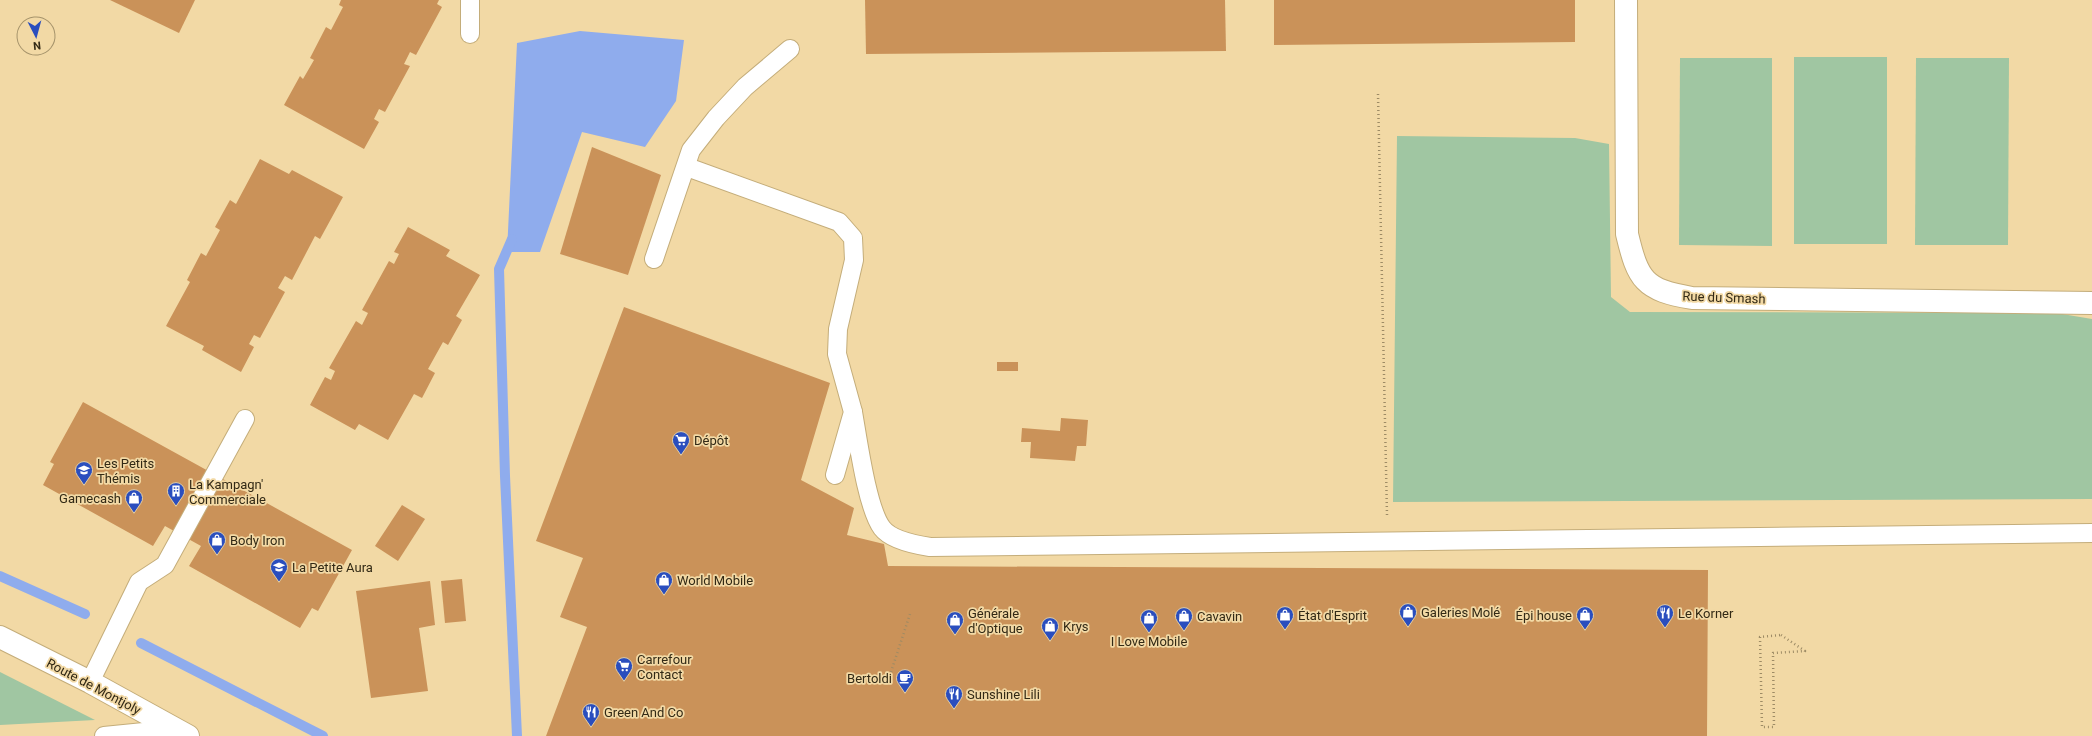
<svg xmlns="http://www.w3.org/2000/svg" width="2092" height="736" font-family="Roboto,sans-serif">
  <rect width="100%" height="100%" fill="#f2d9a5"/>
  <g fill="#a0c6a2">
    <rect x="1794" y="57" width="93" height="187"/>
    <polygon points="1680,58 1772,58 1772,246 1679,245"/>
    <polygon points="1916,58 2009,58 2008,245 1915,245"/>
    <polygon points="1397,136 1575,138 1609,144 1611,297 1630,312 2056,313 2092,319 2092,499 1393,502"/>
    <polygon points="0,672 95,720 0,725"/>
  </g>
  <polygon fill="#8faced" points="580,31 684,40 676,101 645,147 582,132 540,252 507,252 517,43"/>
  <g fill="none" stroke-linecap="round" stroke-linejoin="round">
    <g stroke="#8faced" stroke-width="10">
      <polyline points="512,239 499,269 505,476 517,736"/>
      <polyline points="0,576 85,614"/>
      <polyline points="141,643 323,736"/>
    </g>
  </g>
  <g fill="#ca9259">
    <polygon points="110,0 195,0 179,33"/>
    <polygon points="341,0 439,0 437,4 442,7 416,55 410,52 404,64 410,66 385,112 379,109 374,119 379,122 364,149 284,105 300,76 303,79 314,60 310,58 326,27 331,30 343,7 339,5"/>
    <polygon points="865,0 1225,0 1226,51 866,54"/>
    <polygon points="1274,0 1575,0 1575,42 1274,45"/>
    <polygon points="592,147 661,175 628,275 560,254"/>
    <polygon points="260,159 289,174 292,170 343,197 320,239 315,236 292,280 285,276 278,288 285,292 260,338 254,335 249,344 254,347 241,372 202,350 204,346 166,326 190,282 187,280 201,253 206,256 220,230 215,227 230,200 236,204"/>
    <polygon points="408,227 450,250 446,256 480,275 456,316 462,320 448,345 443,342 428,369 435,373 422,398 414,394 388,440 359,424 355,430 310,405 325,377 331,380 335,371 329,368 356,321 362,325 368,313 362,310 389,261 394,264 399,254 394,252"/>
    <polygon points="624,307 830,383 801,480 854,508 847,535 884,544 888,566 1708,570 1707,736 546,736 587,627 560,617 583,558 536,541"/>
    <rect x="997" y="362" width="21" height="9"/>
    <polygon points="83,402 352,550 318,611 312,608 300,628 189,566 201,546 165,526 153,546 43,485 54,464 50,462"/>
    <polygon points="1061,418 1088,420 1086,446 1077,446 1075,461 1030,458 1031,442 1021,442 1022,428 1060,431"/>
    <polygon points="402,505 425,519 398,561 375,546"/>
    <polygon points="462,579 466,621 445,623 441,581"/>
    <polygon points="430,581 435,625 419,628 428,691 371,698 356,591"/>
  </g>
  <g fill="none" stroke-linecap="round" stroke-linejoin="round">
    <g stroke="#c4ad7a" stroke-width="20">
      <g id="lane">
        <polyline points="470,0 470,34"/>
        <polyline points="687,167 839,222 853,238 854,260 838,329 837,354 853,412 835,475"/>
        <polyline points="654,259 691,150 716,118 745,87 790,49"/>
        <path d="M853,412C858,440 867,508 882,528C891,540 917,545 930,547L2092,533"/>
        <polyline points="90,682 139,582 165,565 245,419"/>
        <polyline points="104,736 174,729"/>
      </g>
    </g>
    <g stroke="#c4ad7a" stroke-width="24">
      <path id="street" d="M1626,0L1627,234C1638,280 1644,290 1692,298L2092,303"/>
    </g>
    <g stroke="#c4ad7a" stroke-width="24">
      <polyline id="secondary" points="0,637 90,682 188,736"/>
    </g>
    <g stroke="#9d8b65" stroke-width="2.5" stroke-dasharray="1 3" stroke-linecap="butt">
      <polyline points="1378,94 1387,515"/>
      <polygon points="1781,635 1805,651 1773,653 1774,727 1762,727 1760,637"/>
      <polyline points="891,672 910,614"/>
    </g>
    <use href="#lane" stroke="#fff" stroke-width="18"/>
    <use href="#street" stroke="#fff" stroke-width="22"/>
    <use href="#secondary" stroke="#fff" stroke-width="22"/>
  </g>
  <defs>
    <g id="supermarket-pin" transform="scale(0.9)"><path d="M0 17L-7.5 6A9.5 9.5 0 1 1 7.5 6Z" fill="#2a4ebe" stroke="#f2d9a5"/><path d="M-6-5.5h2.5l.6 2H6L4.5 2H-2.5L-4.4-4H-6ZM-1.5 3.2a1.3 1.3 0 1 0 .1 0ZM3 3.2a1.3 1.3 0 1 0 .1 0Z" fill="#fff"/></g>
    <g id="school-pin" transform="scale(0.9)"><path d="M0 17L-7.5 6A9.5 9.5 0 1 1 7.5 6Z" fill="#2a4ebe" stroke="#f2d9a5"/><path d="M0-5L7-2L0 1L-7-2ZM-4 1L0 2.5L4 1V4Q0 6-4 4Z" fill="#fff"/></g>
    <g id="building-pin" transform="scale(0.9)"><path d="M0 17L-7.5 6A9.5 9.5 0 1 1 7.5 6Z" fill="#2a4ebe" stroke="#f2d9a5"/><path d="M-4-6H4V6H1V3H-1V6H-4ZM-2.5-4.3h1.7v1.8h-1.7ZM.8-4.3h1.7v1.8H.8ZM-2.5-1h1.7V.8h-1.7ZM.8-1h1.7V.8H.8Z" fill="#fff"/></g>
    <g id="shop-pin" transform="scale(0.9)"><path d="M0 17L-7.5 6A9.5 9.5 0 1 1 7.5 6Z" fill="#2a4ebe" stroke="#f2d9a5"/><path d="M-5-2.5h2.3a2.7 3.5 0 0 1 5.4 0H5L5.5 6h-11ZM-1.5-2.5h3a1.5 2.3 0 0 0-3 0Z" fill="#fff"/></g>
    <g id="restaurant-pin" transform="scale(0.9)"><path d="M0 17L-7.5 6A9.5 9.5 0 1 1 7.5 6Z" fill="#2a4ebe" stroke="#f2d9a5"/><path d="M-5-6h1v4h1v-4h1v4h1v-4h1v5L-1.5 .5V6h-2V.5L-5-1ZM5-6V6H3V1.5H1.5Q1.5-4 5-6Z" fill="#fff"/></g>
    <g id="cafe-pin" transform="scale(0.9)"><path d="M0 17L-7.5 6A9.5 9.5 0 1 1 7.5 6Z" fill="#2a4ebe" stroke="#f2d9a5"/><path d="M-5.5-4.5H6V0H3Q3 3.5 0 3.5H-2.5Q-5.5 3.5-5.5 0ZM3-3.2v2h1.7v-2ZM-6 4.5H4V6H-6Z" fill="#fff"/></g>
  </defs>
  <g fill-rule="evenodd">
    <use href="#supermarket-pin" x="681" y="440"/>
    <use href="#school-pin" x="84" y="470"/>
    <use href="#building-pin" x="176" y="491"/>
    <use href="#shop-pin" x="134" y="498"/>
    <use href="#shop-pin" x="217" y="540"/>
    <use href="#school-pin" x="279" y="567"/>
    <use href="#shop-pin" x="664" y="580"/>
    <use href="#shop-pin" x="1408" y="612"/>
    <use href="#restaurant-pin" x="1665" y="613"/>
    <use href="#shop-pin" x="1285" y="615"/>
    <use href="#shop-pin" x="1585" y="615"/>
    <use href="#shop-pin" x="1184" y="616"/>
    <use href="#shop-pin" x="1149" y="618"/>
    <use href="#shop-pin" x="955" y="620"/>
    <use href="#shop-pin" x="1050" y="626"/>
    <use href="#supermarket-pin" x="624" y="666"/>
    <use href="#cafe-pin" x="905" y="678"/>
    <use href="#restaurant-pin" x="954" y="694"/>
    <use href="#restaurant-pin" x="591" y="712"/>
  </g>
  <g text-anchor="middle" stroke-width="3.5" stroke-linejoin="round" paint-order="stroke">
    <g font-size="13" fill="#322915" stroke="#f2d9a5">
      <text transform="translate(1724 297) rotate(2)" y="5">Rue du Smash</text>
      <text transform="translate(94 686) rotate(28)" y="5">Route de Montjoly</text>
    </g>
    <g font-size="13" fill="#322915" stroke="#f2d9a5" text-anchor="start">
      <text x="694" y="445">Dépôt</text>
      <text x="97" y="468">Les Petits<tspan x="97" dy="15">Thémis</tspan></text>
      <text x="189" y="489">La Kampagn'<tspan x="189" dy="15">Commerciale</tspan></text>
      <text x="121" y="503" text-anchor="end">Gamecash</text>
      <text x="230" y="545">Body Iron</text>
      <text x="292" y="572">La Petite Aura</text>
      <text x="677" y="585">World Mobile</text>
      <text x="1421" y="617">Galeries Molé</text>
      <text x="968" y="618">Générale<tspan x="968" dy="15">d'Optique</tspan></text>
      <text x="1678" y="618">Le Korner</text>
      <text x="1298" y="620">État d'Esprit</text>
      <text x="1572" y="620" text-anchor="end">Épi house</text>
      <text x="1197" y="621">Cavavin</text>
      <text x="1063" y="631">Krys</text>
      <text x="1149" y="646" text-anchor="middle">I Love Mobile</text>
      <text x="637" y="664">Carrefour<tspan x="637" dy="15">Contact</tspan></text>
      <text x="892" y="683" text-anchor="end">Bertoldi</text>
      <text x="967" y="699">Sunshine Lili</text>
      <text x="604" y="717">Green And Co</text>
    </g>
  </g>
  <g transform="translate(36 36) rotate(174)"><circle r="19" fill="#f2d9a5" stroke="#a5936b"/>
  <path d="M0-3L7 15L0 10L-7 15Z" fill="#2a4ebe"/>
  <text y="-6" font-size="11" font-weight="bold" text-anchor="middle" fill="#322915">N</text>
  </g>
</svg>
